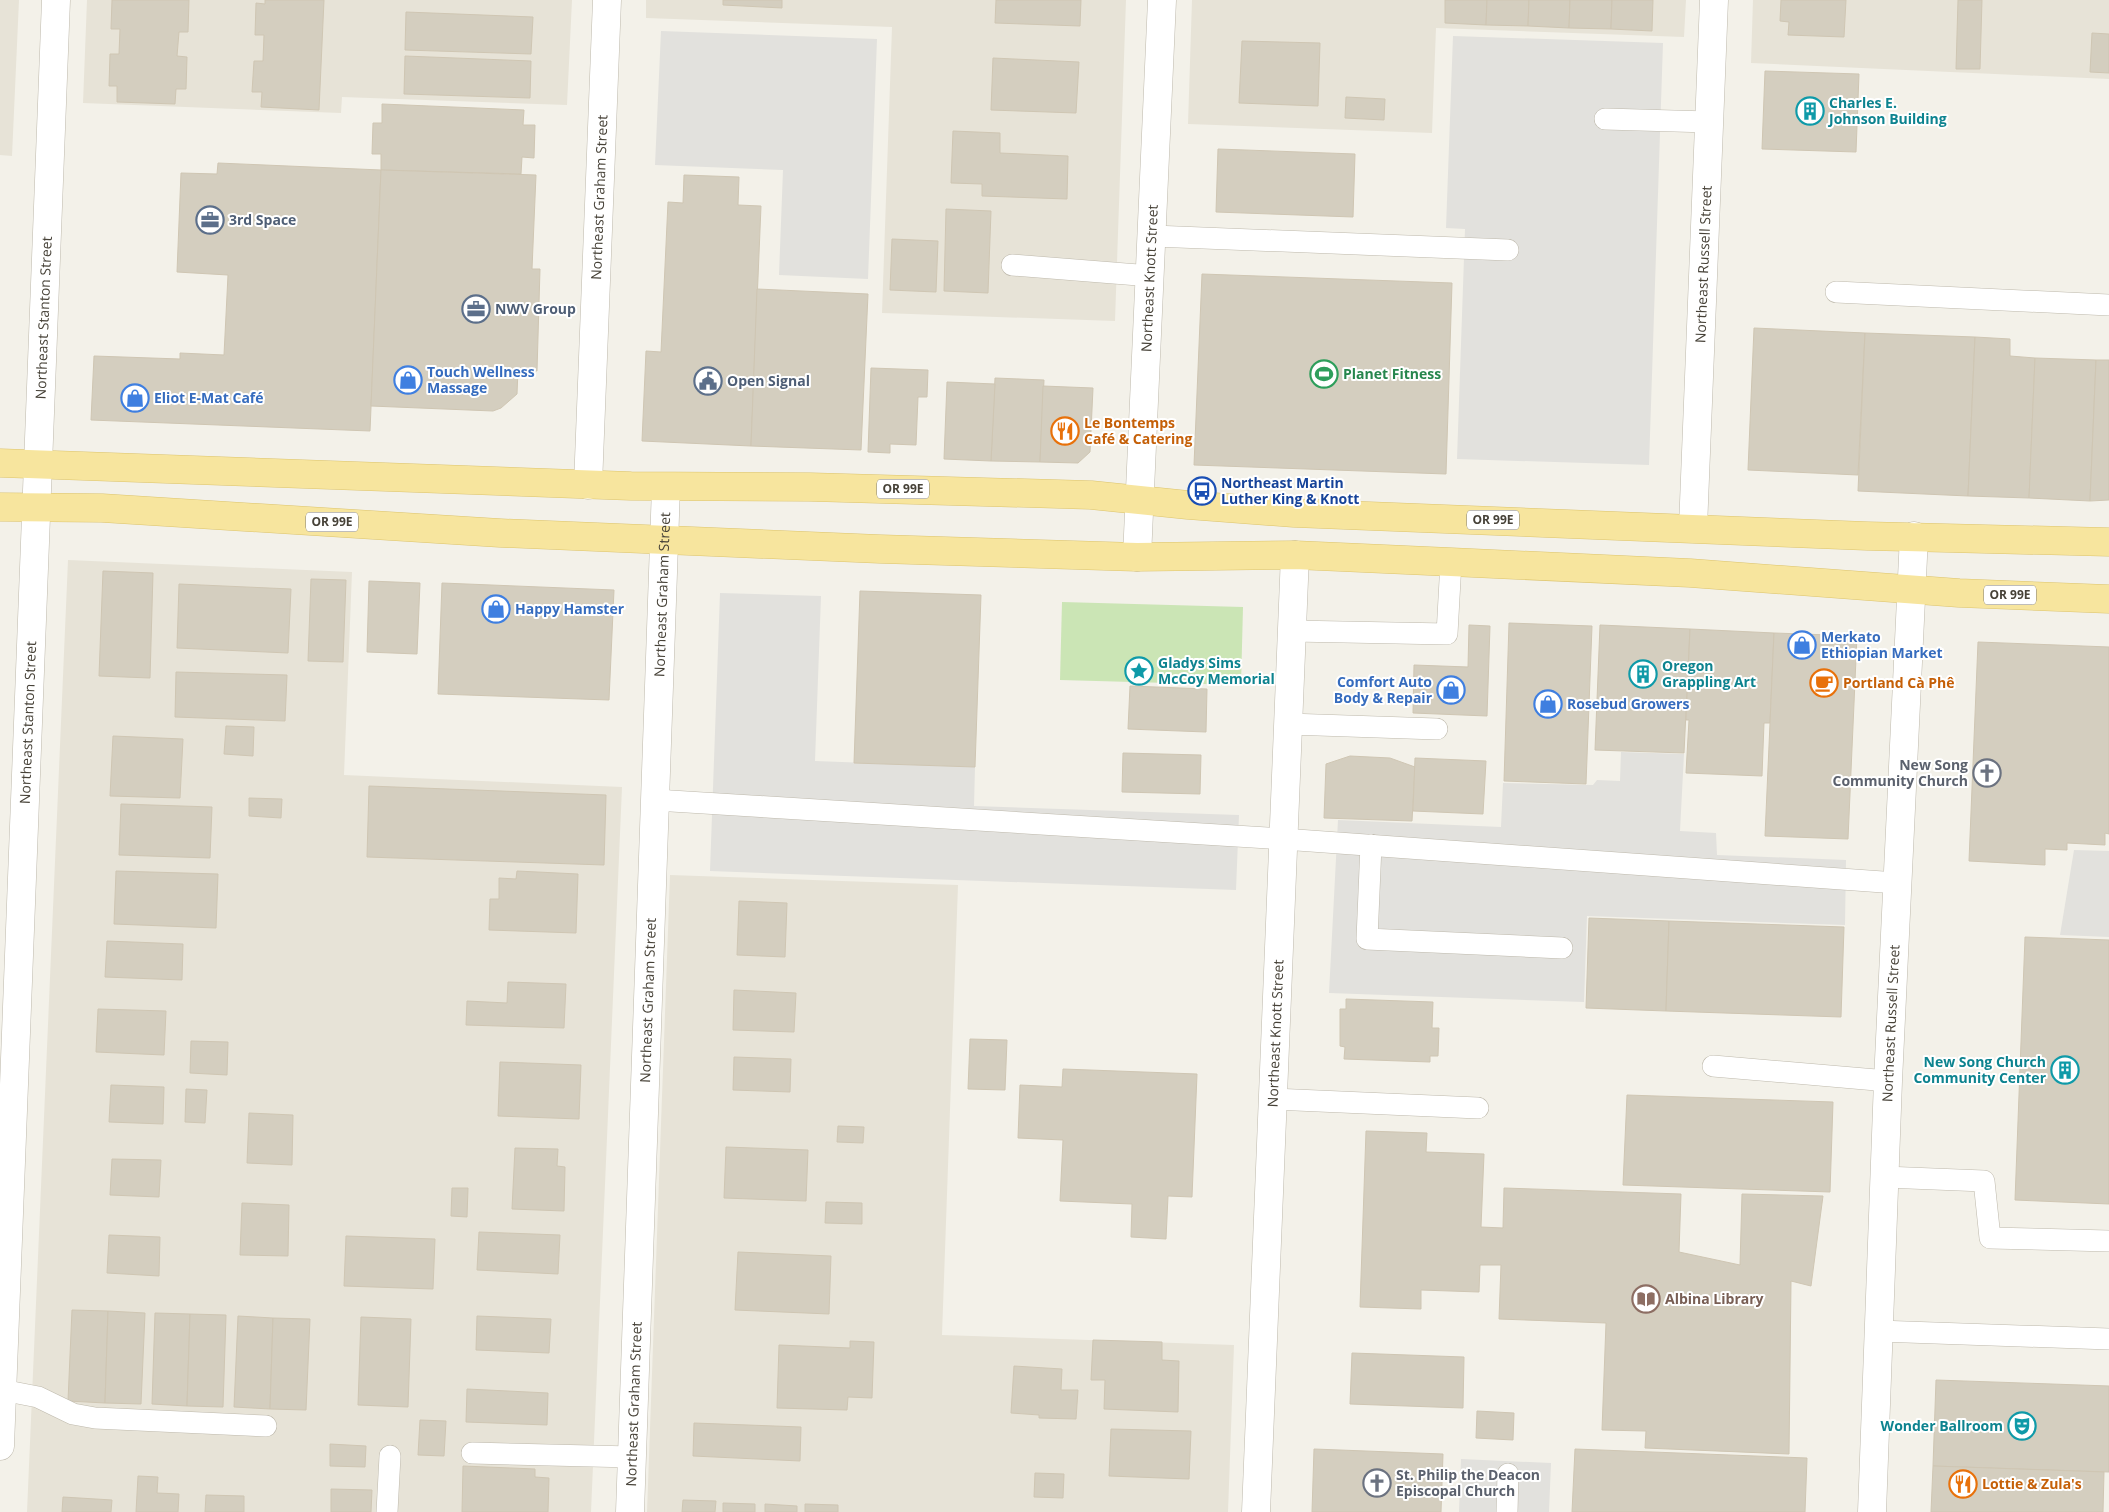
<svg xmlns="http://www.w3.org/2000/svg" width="2109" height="1512" font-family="'Open Sans',sans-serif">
  <rect width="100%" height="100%" fill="#f3f1e9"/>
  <g fill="#e7e3d7">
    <polygon points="0,0 19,0 12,156 0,155"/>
    <polygon points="87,0 572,0 567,105 342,97 341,113 83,103"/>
    <polygon points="646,0 1126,0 1115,321 882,313 892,27 646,18"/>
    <polygon points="1192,0 1686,0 1684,37 1436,28 1432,133 1188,124"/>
    <polygon points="1753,0 2109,0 2109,79 1751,63"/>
    <polygon points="68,560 352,572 344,775 622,787 591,1512 27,1512"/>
    <polygon points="670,875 958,885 942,1335 1234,1345 1228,1512 647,1512"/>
  </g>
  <polygon fill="#cbe5b5" points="1062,602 1243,607 1241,685 1060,680"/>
  <g fill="#e2e1dd">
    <polygon points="661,31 877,39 868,279 779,275 783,170 655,165"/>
    <polygon points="1453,36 1663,43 1649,465 1457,459 1465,229 1446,228"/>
    <polygon points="720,593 821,596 815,761 975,767 974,806 1239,815 1236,890 710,871"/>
    <polygon points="1621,752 1684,754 1680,831 1716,833 1717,855 1846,860 1845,925 1587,916 1584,1002 1329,993 1338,820 1501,827 1503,783 1593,785 1597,780 1620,781"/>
    <polygon points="2074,850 2109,851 2109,937 2060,935"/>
    <polygon points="1461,1459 1551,1463 1549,1512 1459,1512"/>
  </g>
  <g fill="#d4cebf" stroke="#cfc6b3">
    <polygon points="112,0 189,0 188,32 179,32 177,56 187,57 186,89 176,89 175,104 117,102 117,86 109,86 110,54 119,54 120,29 111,29"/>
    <polygon points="265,0 324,0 319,110 261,107 262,92 252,92 254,61 263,61 264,35 255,35 256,3 265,4"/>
    <polygon points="723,0 782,0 782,8 723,5"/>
    <polygon points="996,0 1081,0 1080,26 995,23"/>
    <polygon points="1445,0 1487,0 1486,25 1445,23"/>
    <polygon points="1487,0 1529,0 1528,26 1486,25"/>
    <polygon points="1529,0 1570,0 1569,28 1528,26"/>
    <polygon points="1570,0 1612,0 1611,29 1569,28"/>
    <polygon points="1612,0 1653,0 1652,31 1611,29"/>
    <polygon points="1781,0 1846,0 1844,37 1788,35 1789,22 1780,21"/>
    <polygon points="1958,0 1982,0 1980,69 1956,69"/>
    <polygon points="406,12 533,17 531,54 405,50"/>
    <polygon points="2092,33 2109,34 2109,73 2090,72"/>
    <polygon points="1242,41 1320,43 1318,106 1239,103"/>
    <polygon points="405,56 531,61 530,98 404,94"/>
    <polygon points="993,58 1079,62 1076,113 991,110"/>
    <polygon points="1765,71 1859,74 1856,152 1762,149"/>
    <polygon points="1346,97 1385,99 1384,120 1345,118"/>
    <polygon points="382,104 524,110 523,125 535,125 534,158 522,157 521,174 381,170 381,154 372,154 373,123 382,123"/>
    <polygon points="953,131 1000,133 1000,153 1068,156 1067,199 982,196 982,184 951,183"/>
    <polygon points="1218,149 1355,154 1353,217 1216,212"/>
    <polygon points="218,163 381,170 370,431 91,420 94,356 180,359 180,353 224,355 228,275 177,272 181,173 217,174"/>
    <polygon points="381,170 536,175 532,269 540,269 537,371 518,370 517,394 501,408 493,411 371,406"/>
    <polygon points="684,175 739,177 738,205 761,206 751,446 642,441 646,351 661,352 668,202 683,203"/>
    <polygon points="946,209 991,211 988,293 944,291"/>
    <polygon points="892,239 938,241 936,292 890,290"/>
    <polygon points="1202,274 1452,283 1446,474 1194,465"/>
    <polygon points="757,289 868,294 861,450 751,446"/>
    <polygon points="1754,328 1865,333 1858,475 1748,470"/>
    <polygon points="1865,333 1975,337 1968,496 1858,491"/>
    <polygon points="1975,337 2010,339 2010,356 2035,358 2029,498 1968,496"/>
    <polygon points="2035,358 2096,360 2090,501 2029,498"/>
    <polygon points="2096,360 2109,360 2109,500 2090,501"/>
    <polygon points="871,368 928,370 927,397 918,397 916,445 890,444 890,453 868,452"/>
    <polygon points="995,378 1044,380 1040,462 991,461"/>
    <polygon points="947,382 995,384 991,461 944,459"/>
    <polygon points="1043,386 1093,388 1090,452 1078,463 1040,462"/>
    <polygon points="103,571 153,573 150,678 99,676"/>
    <polygon points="311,579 346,580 343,662 308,661"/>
    <polygon points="369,581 420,583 417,654 367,652"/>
    <polygon points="442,583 614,590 609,700 438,694"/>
    <polygon points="179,584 291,589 288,653 177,648"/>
    <polygon points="860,591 981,595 975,767 854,763"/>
    <polygon points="1509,623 1592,626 1586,784 1504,781"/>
    <polygon points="1469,625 1490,626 1487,716 1413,713 1414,665 1468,667"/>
    <polygon points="1600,625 1690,629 1684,753 1595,750"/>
    <polygon points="1690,629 1774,633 1770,723 1764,723 1762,776 1686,773 1689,720 1686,720"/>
    <polygon points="1774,633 1857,636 1848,839 1765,836"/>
    <polygon points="1978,642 2109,647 2109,834 2105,833 2105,845 2067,843 2067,850 2045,849 2045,865 1969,861"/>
    <polygon points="176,672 287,675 285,721 175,717"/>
    <polygon points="1130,686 1207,689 1206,732 1128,729"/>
    <polygon points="226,726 254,727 253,756 224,754"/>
    <polygon points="113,736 183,739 180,798 110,796"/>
    <polygon points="1123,753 1201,755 1200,794 1122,792"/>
    <polygon points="1350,756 1390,758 1415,767 1412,821 1324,818 1326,764"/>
    <polygon points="1415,758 1486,761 1483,814 1413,811"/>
    <polygon points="369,786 606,795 604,865 367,857"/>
    <polygon points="249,798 282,799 281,818 249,816"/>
    <polygon points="121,804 212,807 210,858 119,855"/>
    <polygon points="116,871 218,874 216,928 114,924"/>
    <polygon points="517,871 578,874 576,933 489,930 490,899 499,899 499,878 516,879"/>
    <polygon points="739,901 787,903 785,957 737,955"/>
    <polygon points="1589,918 1669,921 1666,1011 1586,1008"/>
    <polygon points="1669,921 1844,927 1841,1017 1666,1011"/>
    <polygon points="2025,937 2109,940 2109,1204 2015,1200"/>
    <polygon points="107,941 183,944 182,980 105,977"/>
    <polygon points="508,982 566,984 564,1028 466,1025 467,1001 507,1003"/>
    <polygon points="734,990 796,993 794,1032 733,1030"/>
    <polygon points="1346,999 1433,1002 1432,1028 1439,1028 1438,1056 1430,1056 1430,1062 1344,1059 1345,1047 1340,1046 1340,1009 1346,1009"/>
    <polygon points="98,1009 166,1011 164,1055 96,1052"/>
    <polygon points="970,1039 1007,1040 1005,1090 968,1089"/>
    <polygon points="191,1041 228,1042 227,1075 190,1073"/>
    <polygon points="734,1057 791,1059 790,1092 733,1090"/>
    <polygon points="500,1062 581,1065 579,1119 498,1116"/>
    <polygon points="1063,1069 1197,1074 1192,1197 1168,1196 1166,1239 1131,1237 1132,1204 1060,1201 1063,1140 1018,1138 1020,1085 1062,1087"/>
    <polygon points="111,1085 164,1087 163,1124 109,1122"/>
    <polygon points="186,1089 207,1090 205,1123 185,1122"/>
    <polygon points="1627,1095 1833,1102 1830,1192 1623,1185"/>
    <polygon points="249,1113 293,1115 292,1165 247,1163"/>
    <polygon points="838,1126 864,1127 863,1143 837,1142"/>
    <polygon points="1366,1131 1427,1133 1426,1152 1484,1154 1481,1227 1503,1228 1504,1188 1681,1194 1679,1252 1740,1265 1742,1194 1823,1196 1811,1286 1791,1281 1789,1454 1645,1448 1646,1431 1602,1430 1606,1323 1499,1319 1501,1265 1480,1265 1479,1292 1421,1290 1421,1309 1360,1307"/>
    <polygon points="726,1147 808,1150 806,1201 724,1198"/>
    <polygon points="515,1148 558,1149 557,1166 565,1167 564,1211 512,1209"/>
    <polygon points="112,1159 161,1160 159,1197 110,1195"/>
    <polygon points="452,1188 468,1188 467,1217 451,1216"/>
    <polygon points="826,1202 862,1203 862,1224 825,1223"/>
    <polygon points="242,1203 289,1205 288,1256 240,1255"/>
    <polygon points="479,1232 560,1235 558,1274 477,1270"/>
    <polygon points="109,1235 160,1237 159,1276 107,1273"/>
    <polygon points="346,1236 435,1239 433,1289 344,1286"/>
    <polygon points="738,1252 831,1256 829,1314 735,1310"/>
    <polygon points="72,1310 108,1311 105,1403 68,1401"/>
    <polygon points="108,1311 145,1313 141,1404 105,1403"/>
    <polygon points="155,1313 190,1314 187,1406 152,1404"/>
    <polygon points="190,1314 226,1315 223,1407 187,1406"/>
    <polygon points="238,1316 273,1318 270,1409 234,1407"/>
    <polygon points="477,1316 551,1319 549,1353 476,1350"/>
    <polygon points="361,1317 411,1319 408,1407 358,1405"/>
    <polygon points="273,1318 310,1319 306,1410 270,1409"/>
    <polygon points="1093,1340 1162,1342 1162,1360 1179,1361 1178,1412 1104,1409 1105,1380 1091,1380"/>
    <polygon points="850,1341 874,1342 872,1398 848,1397 847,1410 777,1408 779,1345 850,1348"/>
    <polygon points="1352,1353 1464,1357 1463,1408 1350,1404"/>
    <polygon points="1014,1366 1062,1369 1061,1390 1078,1390 1076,1419 1039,1418 1039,1415 1011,1413"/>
    <polygon points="1936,1380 2109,1386 2109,1472 1933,1466"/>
    <polygon points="467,1389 548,1393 547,1425 466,1422"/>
    <polygon points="1477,1411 1514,1413 1513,1440 1476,1438"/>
    <polygon points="420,1420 446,1421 444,1456 418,1455"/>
    <polygon points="694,1423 801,1427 800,1461 693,1456"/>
    <polygon points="1111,1429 1191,1431 1189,1479 1109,1476"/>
    <polygon points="330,1444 366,1446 365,1467 330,1466"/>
    <polygon points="1314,1449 1443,1454 1441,1512 1312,1512"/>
    <polygon points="1575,1449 1807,1458 1805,1512 1572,1512"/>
    <polygon points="463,1466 535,1469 535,1477 549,1478 548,1512 462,1512"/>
    <polygon points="1933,1466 2104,1472 2103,1512 1931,1512"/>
    <polygon points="1035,1473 1064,1474 1063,1498 1034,1497"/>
    <polygon points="138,1476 158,1477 157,1493 179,1494 178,1512 136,1512"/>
    <polygon points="331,1489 372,1490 371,1512 331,1512"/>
    <polygon points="206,1495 244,1496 244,1512 205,1512"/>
    <polygon points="63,1497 112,1500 111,1512 62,1512"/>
    <polygon points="683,1500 716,1501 715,1512 682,1512"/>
    <polygon points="723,1503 755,1504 755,1512 723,1512"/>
    <polygon points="765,1504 797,1506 797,1512 765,1512"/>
    <polygon points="805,1504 838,1505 838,1512 805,1512"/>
  </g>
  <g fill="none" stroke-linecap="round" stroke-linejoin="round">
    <g stroke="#beb9ac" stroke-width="22">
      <g id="service">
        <polyline points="1605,119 1709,122"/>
        <polyline points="1153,236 1508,250"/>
        <polyline points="1012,265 1151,276"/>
        <polyline points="1836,292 2109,305"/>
        <polyline points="1292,631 1447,634 1451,562"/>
        <polyline points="1288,724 1437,729"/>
        <polyline points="655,800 1283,839 1897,883"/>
        <polyline points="1371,845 1367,939 1562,948"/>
        <polyline points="1713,1066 1888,1081"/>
        <polyline points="1273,1099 1478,1108"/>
        <polyline points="1884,1177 1984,1181 1990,1238 2109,1241"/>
        <polyline points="1878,1331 2109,1339"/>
        <polyline points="2,1390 38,1397 73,1414 95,1418 266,1426"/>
        <polyline points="472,1453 632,1457"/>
        <polyline points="387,1512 390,1456"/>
        <polyline points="1507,1512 1508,1474"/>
      </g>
    </g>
    <g stroke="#beb9ac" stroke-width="29">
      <g id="minor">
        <path id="s1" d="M588,485L607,0"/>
        <path id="s2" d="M1693,528L1714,0"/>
        <path id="s3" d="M0,1446L56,0"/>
        <path id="s4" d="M630,1512L666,487"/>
        <path id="s5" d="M1256,1512L1295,555"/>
      </g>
    </g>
    <g stroke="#beb9ac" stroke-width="29">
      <g id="tertiary">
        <path id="s6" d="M1137,557L1162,0"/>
        <path id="s7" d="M1872,1512L1888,1081L1914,536"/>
      </g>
    </g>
    <g stroke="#dcc46e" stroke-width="29">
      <g id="primary">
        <polyline points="0,463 631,486 810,487 1091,495 1188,505 1294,513 1867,536 2109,542"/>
        <polyline points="0,507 102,508 500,533 880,549 1137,557 1295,555 1451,562 1690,573 1959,593 2109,599"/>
      </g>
    </g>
    <use href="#service" stroke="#fff" stroke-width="21"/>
    <use href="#minor" stroke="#fff" stroke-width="28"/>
    <use href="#tertiary" stroke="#fff" stroke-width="28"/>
    <use href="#primary" stroke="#f7e59e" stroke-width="28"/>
  </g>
  <defs>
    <g id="building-ring" transform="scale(1.4375)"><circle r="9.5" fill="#fff" stroke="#0f9aa8" stroke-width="1.5"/><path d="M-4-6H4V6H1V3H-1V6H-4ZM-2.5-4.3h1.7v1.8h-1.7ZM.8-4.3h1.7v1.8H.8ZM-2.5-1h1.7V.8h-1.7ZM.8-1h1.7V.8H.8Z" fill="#0f9aa8"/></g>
    <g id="office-ring" transform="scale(1.4375)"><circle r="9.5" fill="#fff" stroke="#5c6f8a" stroke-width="1.5"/><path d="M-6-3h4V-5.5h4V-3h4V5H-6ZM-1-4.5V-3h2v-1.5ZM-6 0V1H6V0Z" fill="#5c6f8a"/></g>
    <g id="stadium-ring" transform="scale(1.4375)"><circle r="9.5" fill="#fff" stroke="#2e9e5b" stroke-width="1.5"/><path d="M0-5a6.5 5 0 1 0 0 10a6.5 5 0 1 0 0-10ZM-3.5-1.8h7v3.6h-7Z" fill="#2e9e5b"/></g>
    <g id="shop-ring" transform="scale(1.4375)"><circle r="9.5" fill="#fff" stroke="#3f7fe0" stroke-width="1.5"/><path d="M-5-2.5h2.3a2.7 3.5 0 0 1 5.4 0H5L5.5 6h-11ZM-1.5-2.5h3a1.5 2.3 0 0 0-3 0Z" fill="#3f7fe0"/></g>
    <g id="civic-ring" transform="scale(1.4375)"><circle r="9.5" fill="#fff" stroke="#5c6f8a" stroke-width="1.5"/><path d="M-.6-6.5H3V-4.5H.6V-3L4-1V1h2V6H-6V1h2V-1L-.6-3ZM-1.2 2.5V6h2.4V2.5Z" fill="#5c6f8a"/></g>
    <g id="restaurant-ring" transform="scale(1.4375)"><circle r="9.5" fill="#fff" stroke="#e8710a" stroke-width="1.5"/><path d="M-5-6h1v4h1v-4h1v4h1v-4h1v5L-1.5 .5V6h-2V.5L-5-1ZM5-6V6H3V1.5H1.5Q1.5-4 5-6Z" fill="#e8710a"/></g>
    <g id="bus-ring" transform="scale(1.4375)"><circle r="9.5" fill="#fff" stroke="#1a4fb4" stroke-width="1.5"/><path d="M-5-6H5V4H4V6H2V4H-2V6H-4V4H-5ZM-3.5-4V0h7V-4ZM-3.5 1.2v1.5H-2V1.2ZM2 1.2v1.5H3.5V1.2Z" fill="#1a4fb4"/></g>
    <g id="sight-ring" transform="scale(1.4375)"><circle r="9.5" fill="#fff" stroke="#0f9aa8" stroke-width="1.5"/><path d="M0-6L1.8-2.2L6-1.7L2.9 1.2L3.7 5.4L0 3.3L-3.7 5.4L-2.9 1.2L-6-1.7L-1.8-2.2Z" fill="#0f9aa8"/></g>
    <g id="cafe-ring" transform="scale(1.4375)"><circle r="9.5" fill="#fff" stroke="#e8710a" stroke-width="1.5"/><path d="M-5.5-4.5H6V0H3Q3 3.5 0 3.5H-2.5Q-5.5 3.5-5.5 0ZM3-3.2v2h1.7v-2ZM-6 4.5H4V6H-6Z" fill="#e8710a"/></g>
    <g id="church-ring" transform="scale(1.4375)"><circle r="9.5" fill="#fff" stroke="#6b7280" stroke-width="1.5"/><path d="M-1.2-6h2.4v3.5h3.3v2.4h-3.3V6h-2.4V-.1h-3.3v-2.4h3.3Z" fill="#6b7280"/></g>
    <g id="library-ring" transform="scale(1.4375)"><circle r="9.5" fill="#fff" stroke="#8d6e63" stroke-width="1.5"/><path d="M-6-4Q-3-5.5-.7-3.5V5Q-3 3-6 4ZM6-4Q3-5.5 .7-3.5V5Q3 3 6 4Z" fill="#8d6e63"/></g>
    <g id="theatre-ring" transform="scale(1.4375)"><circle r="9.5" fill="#fff" stroke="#0f9aa8" stroke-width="1.5"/><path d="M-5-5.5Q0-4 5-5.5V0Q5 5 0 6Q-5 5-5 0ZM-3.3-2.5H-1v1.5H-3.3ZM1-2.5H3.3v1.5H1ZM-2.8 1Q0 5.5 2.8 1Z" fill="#0f9aa8"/></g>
  </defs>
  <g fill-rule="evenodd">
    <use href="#building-ring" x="1810" y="111"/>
    <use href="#office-ring" x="210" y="220"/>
    <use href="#office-ring" x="476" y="309"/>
    <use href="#stadium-ring" x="1324" y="374"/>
    <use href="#shop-ring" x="408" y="380"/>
    <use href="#civic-ring" x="708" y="381"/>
    <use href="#shop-ring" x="135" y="398"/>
    <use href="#restaurant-ring" x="1065" y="431"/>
    <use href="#bus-ring" x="1202" y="491"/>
    <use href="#shop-ring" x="496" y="609"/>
    <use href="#shop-ring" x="1802" y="645"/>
    <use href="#sight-ring" x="1139" y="671"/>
    <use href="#building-ring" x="1643" y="674"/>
    <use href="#cafe-ring" x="1824" y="683"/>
    <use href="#shop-ring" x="1451" y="690"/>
    <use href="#shop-ring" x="1548" y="704"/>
    <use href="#church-ring" x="1987" y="773"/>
    <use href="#building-ring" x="2065" y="1070"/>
    <use href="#library-ring" x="1646" y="1299"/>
    <use href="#theatre-ring" x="2022" y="1426"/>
    <use href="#church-ring" x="1377" y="1483"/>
    <use href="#restaurant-ring" x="1963" y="1484"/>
  </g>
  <g text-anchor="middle" stroke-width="4" stroke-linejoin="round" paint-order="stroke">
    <g fill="#fff" stroke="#7e7b74" stroke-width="1">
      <rect x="877" y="479.5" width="52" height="19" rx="4"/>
      <rect x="1467" y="510.5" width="52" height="19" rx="4"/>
      <rect x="306" y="512.5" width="52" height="19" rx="4"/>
      <rect x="1984" y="585.5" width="52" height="19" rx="4"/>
    </g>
    <g font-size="12" font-weight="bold" fill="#474238">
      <text x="903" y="493">OR 99E</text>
      <text x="1493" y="524">OR 99E</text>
      <text x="332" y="526">OR 99E</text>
      <text x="2010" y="599">OR 99E</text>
    </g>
    <g font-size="14" font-weight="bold" fill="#0d838f" stroke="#fff" text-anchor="start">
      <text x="1829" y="108">Charles E.<tspan x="1829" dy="16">Johnson Building</tspan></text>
      <text x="1158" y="668">Gladys Sims<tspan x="1158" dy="16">McCoy Memorial</tspan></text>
      <text x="1662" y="671">Oregon<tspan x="1662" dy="16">Grappling Art</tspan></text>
      <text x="2046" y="1067" text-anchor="end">New Song Church<tspan x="2046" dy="16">Community Center</tspan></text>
      <text x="2003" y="1431" text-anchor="end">Wonder Ballroom</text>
    </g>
    <g font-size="14" fill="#474238" stroke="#fff">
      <text dy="5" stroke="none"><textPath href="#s1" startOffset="288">Northeast Graham Street</textPath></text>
      <text dy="5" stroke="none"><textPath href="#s2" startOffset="264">Northeast Russell Street</textPath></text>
      <text dy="5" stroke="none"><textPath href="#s6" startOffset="279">Northeast Knott Street</textPath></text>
      <text dy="5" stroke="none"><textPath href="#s3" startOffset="1129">Northeast Stanton Street</textPath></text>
      <text dy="5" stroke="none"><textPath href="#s4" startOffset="918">Northeast Graham Street</textPath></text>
      <text dy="5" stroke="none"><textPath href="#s3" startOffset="724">Northeast Stanton Street</textPath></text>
      <text dy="5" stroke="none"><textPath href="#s4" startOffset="512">Northeast Graham Street</textPath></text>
      <text dy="5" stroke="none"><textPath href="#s7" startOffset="489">Northeast Russell Street</textPath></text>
      <text dy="5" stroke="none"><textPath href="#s5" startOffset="479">Northeast Knott Street</textPath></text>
      <text dy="5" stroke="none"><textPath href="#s4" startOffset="108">Northeast Graham Street</textPath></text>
    </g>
    <g font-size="14" font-weight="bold" fill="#4e5e75" stroke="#fff" text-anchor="start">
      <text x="229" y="225">3rd Space</text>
      <text x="495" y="314">NWV Group</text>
      <text x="727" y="386">Open Signal</text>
    </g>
    <g font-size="14" font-weight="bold" fill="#366cbe" stroke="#fff" text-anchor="start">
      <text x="427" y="377">Touch Wellness<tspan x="427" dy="16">Massage</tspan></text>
      <text x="154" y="403">Eliot E-Mat Café</text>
      <text x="515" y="614">Happy Hamster</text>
      <text x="1821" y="642">Merkato<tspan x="1821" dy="16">Ethiopian Market</tspan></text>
      <text x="1432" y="687" text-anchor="end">Comfort Auto<tspan x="1432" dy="16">Body &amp; Repair</tspan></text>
      <text x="1567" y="709">Rosebud Growers</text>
    </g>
    <g font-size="14" font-weight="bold" fill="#27864d" stroke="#fff" text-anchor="start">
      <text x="1343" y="379">Planet Fitness</text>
    </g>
    <g font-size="14" font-weight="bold" fill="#c56008" stroke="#fff" text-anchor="start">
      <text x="1084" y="428">Le Bontemps<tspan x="1084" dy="16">Café &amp; Catering</tspan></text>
      <text x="1843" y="688">Portland Cà Phê</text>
      <text x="1982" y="1489">Lottie &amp; Zula's</text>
    </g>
    <g font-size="14" font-weight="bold" fill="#164399" stroke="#fff" text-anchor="start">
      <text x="1221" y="488">Northeast Martin<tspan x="1221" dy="16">Luther King &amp; Knott</tspan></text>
    </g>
    <g font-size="14" font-weight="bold" fill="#5b616d" stroke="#fff" text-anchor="end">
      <text x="1968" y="770">New Song<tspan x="1968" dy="16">Community Church</tspan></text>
      <text x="1396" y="1480" text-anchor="start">St. Philip the Deacon<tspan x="1396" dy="16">Episcopal Church</tspan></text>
    </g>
    <g font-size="14" font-weight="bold" fill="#785e54" stroke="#fff" text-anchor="start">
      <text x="1665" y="1304">Albina Library</text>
    </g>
  </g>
</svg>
